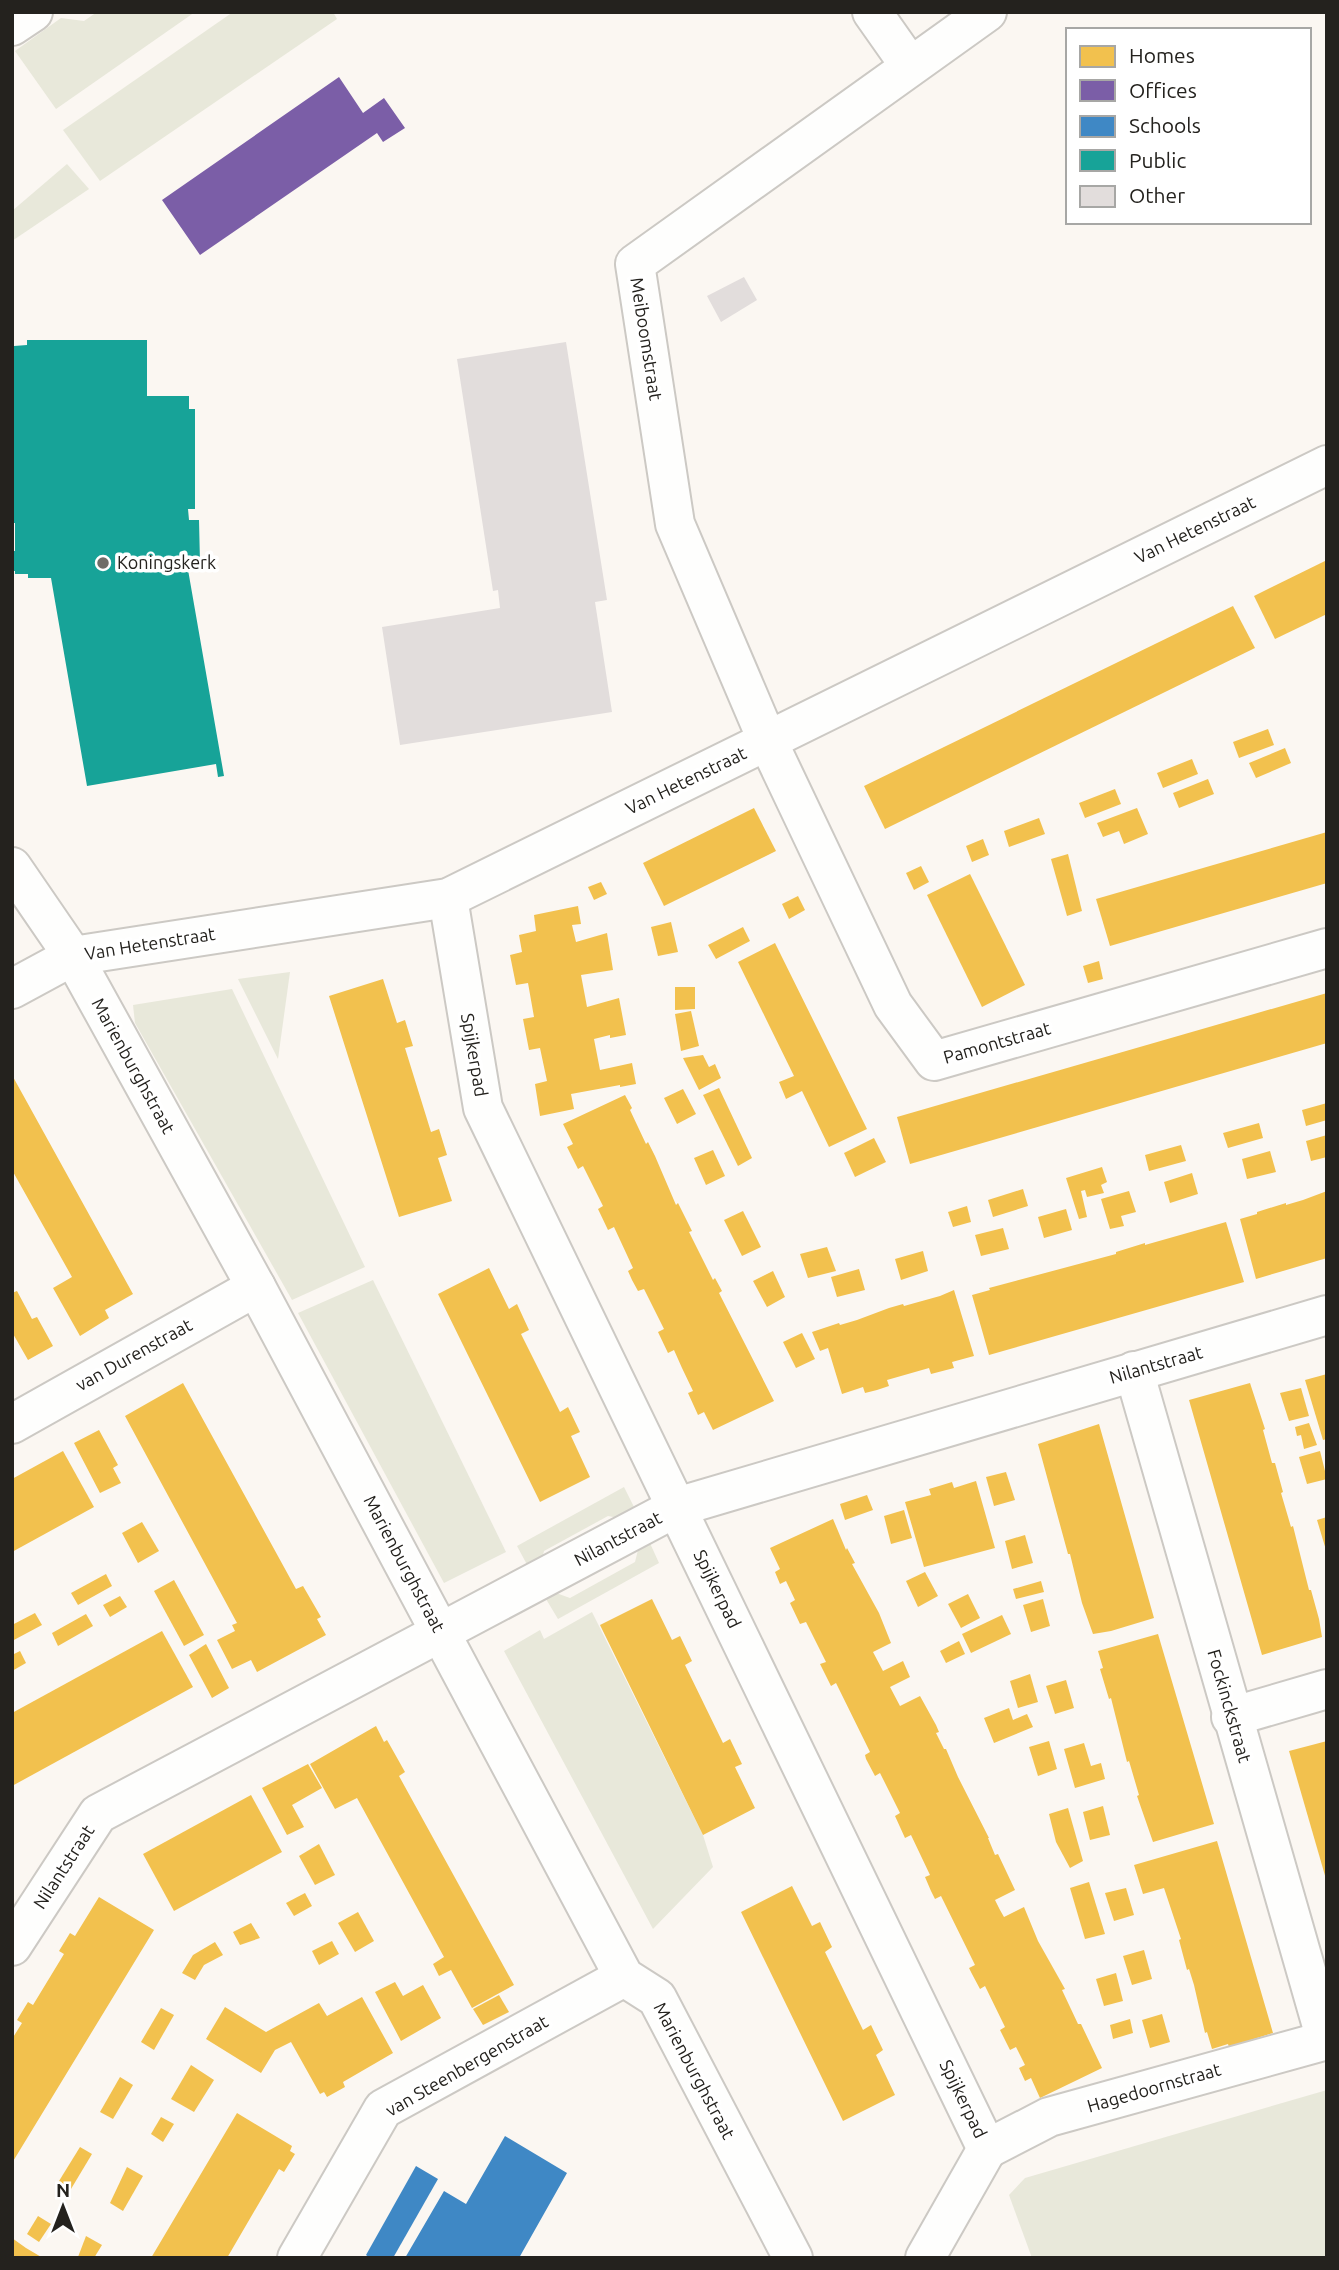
<svg xmlns="http://www.w3.org/2000/svg" width="1339" height="2270" font-family="Ubuntu,sans-serif">
  <rect width="100%" height="100%" fill="#fbf7f2"/>
  <g fill="#e8e8da">
    <polygon points="97,12 195,12 56,109 15,51 61,18 84,21"/>
    <polygon points="233,12 333,12 337,19 100,181 63,130"/>
    <polygon points="67,164 89,189 12,241 12,211"/>
    <polygon points="290,972 278,1059 238,979"/>
    <polygon points="232,989 365,1267 292,1300 135,1023 133,1005"/>
    <polygon points="373,1280 506,1552 444,1583 298,1313"/>
    <polygon points="624,1487 637,1513 624,1519 608,1516 544,1551 540,1567 531,1572 517,1546"/>
    <polygon points="649,1541 659,1563 558,1619 546,1599 556,1593 570,1598 635,1562 639,1546"/>
    <polygon points="592,1612 703,1835 713,1867 653,1929 504,1651 540,1630 544,1639"/>
    <polygon points="1327,2090 1327,2258 1032,2258 1009,2195 1025,2178"/>
  </g>
  <g fill="#f2c14e">
    <polygon points="1327,560 1327,614 1275,639 1254,596"/>
    <polygon points="1233,606 1255,648 885,829 864,786"/>
    <polygon points="1268,729 1274,745 1239,758 1233,742"/>
    <polygon points="1285,748 1291,763 1256,778 1249,763"/>
    <polygon points="1192,759 1198,774 1163,788 1157,773"/>
    <polygon points="1208,779 1214,794 1179,808 1173,793"/>
    <polygon points="1115,789 1121,804 1085,818 1079,803"/>
    <polygon points="754,808 776,851 664,906 643,863"/>
    <polygon points="1137,808 1148,834 1124,844 1119,831 1103,837 1097,823"/>
    <polygon points="1039,818 1045,834 1009,847 1004,831"/>
    <polygon points="1327,832 1327,883 1110,946 1096,899"/>
    <polygon points="983,839 989,855 972,862 966,846"/>
    <polygon points="1068,854 1082,911 1067,916 1051,859"/>
    <polygon points="921,866 929,882 914,890 906,873"/>
    <polygon points="970,874 1025,985 982,1007 927,895"/>
    <polygon points="601,882 607,894 594,900 588,887"/>
    <polygon points="798,896 805,910 789,919 782,904"/>
    <polygon points="578,906 581,924 572,925 576,942 607,933 613,970 581,975 587,1007 619,998 626,1035 610,1038 610,1035 594,1039 600,1070 632,1063 636,1084 620,1087 620,1085 571,1094 574,1109 540,1116 535,1084 547,1081 540,1048 529,1050 523,1019 534,1017 528,983 516,985 510,955 522,952 519,935 536,931 534,915"/>
    <polygon points="671,922 678,952 658,956 651,927"/>
    <polygon points="743,927 750,941 716,959 708,945"/>
    <polygon points="775,943 867,1129 829,1147 802,1091 786,1099 779,1082 794,1076 738,962"/>
    <polygon points="1099,961 1103,979 1088,983 1083,966"/>
    <polygon points="383,979 397,1023 405,1020 413,1046 405,1048 431,1132 439,1129 447,1155 438,1158 452,1201 399,1217 329,996"/>
    <polygon points="675,987 695,987 695,1009 675,1010"/>
    <polygon points="1327,993 1327,1043 910,1164 897,1117"/>
    <polygon points="691,1011 699,1046 681,1051 675,1014"/>
    <polygon points="703,1055 709,1067 715,1064 721,1078 699,1090 683,1058"/>
    <polygon points="12,1075 133,1294 105,1310 109,1318 80,1336 53,1288 72,1277 12,1170"/>
    <polygon points="719,1088 752,1158 738,1166 703,1095"/>
    <polygon points="683,1089 696,1114 677,1124 664,1098"/>
    <polygon points="625,1095 632,1108 630,1110 646,1144 648,1142 655,1156 676,1205 678,1203 692,1231 689,1232 713,1280 715,1278 722,1291 719,1293 774,1401 713,1430 704,1412 698,1415 688,1393 693,1391 682,1368 674,1350 668,1353 658,1332 664,1329 644,1289 638,1291 632,1280 628,1271 633,1268 614,1227 608,1230 598,1209 603,1206 583,1166 578,1169 567,1147 573,1144 563,1124"/>
    <polygon points="1327,1103 1327,1120 1306,1126 1302,1110"/>
    <polygon points="1259,1123 1263,1138 1228,1148 1223,1133"/>
    <polygon points="1327,1135 1327,1157 1311,1161 1306,1141"/>
    <polygon points="874,1138 886,1162 855,1177 844,1153"/>
    <polygon points="1181,1145 1186,1161 1149,1171 1145,1155"/>
    <polygon points="713,1150 725,1176 706,1185 694,1158"/>
    <polygon points="1270,1151 1276,1172 1247,1179 1242,1159"/>
    <polygon points="1102,1167 1107,1182 1101,1185 1104,1193 1087,1197 1085,1190 1081,1191 1087,1217 1079,1219 1066,1178"/>
    <polygon points="1192,1173 1198,1194 1170,1203 1164,1182"/>
    <polygon points="1023,1189 1028,1206 993,1217 988,1200"/>
    <polygon points="1129,1191 1136,1212 1121,1216 1124,1226 1110,1229 1101,1199"/>
    <polygon points="1327,1191 1327,1258 1256,1279 1240,1219 1257,1214 1257,1212 1286,1203 1286,1205 1303,1200"/>
    <polygon points="967,1206 971,1222 953,1227 948,1212"/>
    <polygon points="1066,1209 1072,1230 1044,1238 1038,1217"/>
    <polygon points="743,1211 761,1247 742,1256 724,1220"/>
    <polygon points="1226,1222 1244,1282 989,1355 972,1295 990,1290 989,1288 1116,1254 1116,1252 1145,1243 1145,1245"/>
    <polygon points="1003,1228 1009,1249 981,1256 975,1235"/>
    <polygon points="827,1247 836,1271 808,1278 800,1254"/>
    <polygon points="923,1251 928,1271 901,1280 895,1259"/>
    <polygon points="489,1268 509,1309 517,1304 529,1330 521,1334 560,1412 568,1407 580,1432 571,1436 590,1477 540,1502 438,1294"/>
    <polygon points="859,1269 865,1290 837,1297 831,1277"/>
    <polygon points="773,1271 785,1297 767,1307 753,1281"/>
    <polygon points="954,1290 974,1356 952,1362 954,1368 931,1374 929,1368 887,1380 889,1386 877,1390 865,1393 863,1387 842,1394 828,1348 820,1351 812,1332 839,1323 840,1325 857,1320 889,1308 903,1304 904,1306 940,1296"/>
    <polygon points="17,1291 32,1319 37,1317 53,1346 28,1360 12,1332 12,1293"/>
    <polygon points="802,1333 815,1359 796,1368 783,1342"/>
    <polygon points="1327,1374 1327,1439 1323,1440 1305,1380"/>
    <polygon points="183,1383 296,1589 303,1586 321,1617 317,1619 326,1635 257,1672 251,1660 232,1669 217,1640 235,1631 232,1625 237,1623 125,1416"/>
    <polygon points="1250,1383 1265,1429 1263,1430 1272,1463 1275,1463 1283,1492 1281,1493 1291,1527 1293,1526 1309,1590 1311,1590 1319,1619 1322,1637 1262,1655 1189,1400"/>
    <polygon points="1301,1388 1309,1416 1289,1421 1280,1393"/>
    <polygon points="1309,1423 1317,1445 1304,1449 1301,1435 1297,1436 1295,1427"/>
    <polygon points="1099,1424 1154,1618 1111,1631 1093,1634 1082,1603 1070,1554 1068,1554 1038,1444"/>
    <polygon points="99,1430 118,1465 113,1468 121,1483 100,1493 74,1443"/>
    <polygon points="63,1451 94,1507 12,1552 12,1479"/>
    <polygon points="1320,1451 1327,1479 1307,1484 1299,1457"/>
    <polygon points="1006,1472 1015,1500 994,1506 986,1477"/>
    <polygon points="976,1481 995,1548 924,1567 905,1502 931,1495 929,1489 939,1486 952,1482 954,1488"/>
    <polygon points="867,1495 873,1510 845,1520 840,1504"/>
    <polygon points="904,1510 912,1538 891,1544 884,1516"/>
    <polygon points="1327,1517 1327,1550 1326,1550 1317,1520"/>
    <polygon points="833,1519 846,1550 847,1548 855,1563 852,1564 879,1613 891,1643 873,1652 883,1671 903,1661 910,1677 890,1687 900,1706 920,1696 936,1725 939,1732 936,1733 944,1749 946,1749 958,1777 989,1838 988,1838 995,1855 998,1854 1015,1890 995,1900 1000,1910 1004,1917 1024,1907 1038,1941 1065,1989 1062,1990 1078,2024 1081,2024 1102,2068 1040,2098 1031,2078 1025,2081 1019,2068 1025,2065 1016,2047 1010,2050 1000,2030 1005,2027 985,1986 980,1989 972,1974 969,1968 975,1965 941,1896 935,1899 931,1891 925,1877 930,1875 911,1835 905,1838 895,1816 900,1813 880,1773 875,1776 866,1759 865,1755 870,1752 836,1683 831,1686 820,1664 826,1662 806,1622 800,1624 790,1603 795,1600 786,1581 780,1584 775,1572 780,1569 770,1548"/>
    <polygon points="142,1522 159,1551 138,1563 122,1533"/>
    <polygon points="1025,1535 1033,1563 1012,1569 1005,1541"/>
    <polygon points="925,1572 938,1596 918,1607 906,1581"/>
    <polygon points="106,1574 112,1586 78,1605 71,1593"/>
    <polygon points="174,1580 204,1635 184,1646 154,1591"/>
    <polygon points="1041,1581 1044,1592 1016,1599 1013,1589"/>
    <polygon points="968,1594 980,1618 961,1628 948,1604"/>
    <polygon points="120,1596 127,1607 110,1617 103,1605"/>
    <polygon points="652,1599 672,1640 680,1636 692,1661 685,1665 723,1743 730,1739 742,1764 735,1767 755,1808 703,1835 600,1625"/>
    <polygon points="1043,1599 1050,1626 1031,1632 1023,1605"/>
    <polygon points="35,1613 42,1625 12,1641 12,1625"/>
    <polygon points="86,1614 93,1626 58,1646 52,1633"/>
    <polygon points="1002,1615 1011,1634 971,1653 962,1634"/>
    <polygon points="162,1631 193,1687 12,1786 12,1713"/>
    <polygon points="1158,1634 1214,1824 1153,1842 1137,1796 1139,1795 1129,1761 1127,1762 1111,1698 1109,1699 1100,1669 1103,1668 1098,1651"/>
    <polygon points="959,1641 965,1654 946,1663 940,1651"/>
    <polygon points="206,1644 229,1688 212,1698 189,1655"/>
    <polygon points="20,1651 26,1663 12,1671 12,1655"/>
    <polygon points="1030,1674 1038,1702 1018,1708 1010,1681"/>
    <polygon points="1066,1680 1074,1708 1055,1714 1046,1686"/>
    <polygon points="1009,1708 1013,1720 1027,1714 1033,1727 994,1743 984,1718"/>
    <polygon points="376,1726 384,1742 387,1740 405,1772 399,1776 514,1985 472,2008 451,1970 439,1976 433,1964 444,1957 357,1798 335,1809 310,1764"/>
    <polygon points="1049,1741 1057,1769 1038,1776 1029,1747"/>
    <polygon points="1327,1741 1327,1879 1326,1879 1289,1751"/>
    <polygon points="1084,1743 1091,1766 1101,1763 1105,1779 1075,1788 1064,1749"/>
    <polygon points="308,1764 322,1788 292,1805 304,1827 287,1835 262,1788"/>
    <polygon points="251,1795 282,1852 174,1911 143,1854"/>
    <polygon points="1103,1806 1110,1835 1090,1840 1083,1812"/>
    <polygon points="1068,1808 1083,1861 1070,1868 1056,1842 1049,1814"/>
    <polygon points="1217,1841 1273,2033 1229,2047 1228,2044 1212,2049 1207,2032 1205,2033 1194,1985 1189,1969 1187,1970 1179,1940 1181,1939 1164,1888 1143,1894 1134,1865"/>
    <polygon points="319,1844 335,1875 315,1885 299,1856"/>
    <polygon points="1089,1882 1105,1934 1085,1939 1070,1888"/>
    <polygon points="792,1886 812,1926 820,1922 832,1947 825,1952 863,2030 871,2025 883,2050 876,2055 895,2095 843,2121 741,1912"/>
    <polygon points="1126,1888 1134,1915 1114,1921 1105,1893"/>
    <polygon points="305,1893 312,1906 294,1916 286,1903"/>
    <polygon points="99,1897 154,1930 12,2163 12,2039 22,2023 17,2020 28,2002 33,2005 64,1954 59,1951 70,1933 75,1936"/>
    <polygon points="358,1912 374,1941 355,1952 338,1923"/>
    <polygon points="251,1923 260,1938 240,1945 233,1932"/>
    <polygon points="332,1941 339,1954 319,1965 312,1951"/>
    <polygon points="215,1942 223,1955 204,1965 195,1980 182,1973 193,1955"/>
    <polygon points="1144,1950 1152,1979 1132,1985 1123,1956"/>
    <polygon points="1116,1973 1123,2001 1104,2006 1096,1979"/>
    <polygon points="395,1982 403,1996 423,1985 441,2018 401,2041 375,1992"/>
    <polygon points="499,1995 509,2012 483,2025 473,2009"/>
    <polygon points="362,1997 393,2053 343,2082 345,2087 327,2097 324,2092 320,2094 291,2042 275,2050 261,2073 206,2039 225,2007 266,2032 319,2003 327,2016"/>
    <polygon points="161,2008 174,2015 154,2050 141,2042"/>
    <polygon points="1162,2014 1170,2042 1150,2048 1142,2020"/>
    <polygon points="1130,2019 1133,2033 1113,2039 1110,2025"/>
    <polygon points="191,2065 214,2080 194,2112 171,2099"/>
    <polygon points="120,2077 133,2085 113,2119 100,2112"/>
    <polygon points="237,2113 292,2146 290,2151 295,2154 284,2172 279,2169 227,2258 151,2258"/>
    <polygon points="161,2117 174,2124 163,2142 151,2134"/>
    <polygon points="80,2147 92,2154 71,2189 59,2181"/>
    <polygon points="127,2167 143,2176 123,2211 110,2203"/>
    <polygon points="38,2216 51,2224 39,2242 27,2234"/>
    <polygon points="86,2236 102,2245 94,2258 78,2257"/>
    <polygon points="12,2238 26,2248 43,2258 12,2258"/>
  </g>
  <polygon fill="#7b5ea7" points="339,77 363,113 384,98 405,128 383,142 377,133 200,255 162,200"/>
  <g fill="#3f88c5">
    <polygon points="505,2136 567,2173 519,2258 405,2258 444,2191 466,2204"/>
    <polygon points="416,2166 438,2179 393,2258 370,2258 366,2255"/>
  </g>
  <polygon fill="#17a398" points="27,340 147,340 147,396 189,396 189,409 195,409 195,509 188,509 189,520 199,520 200,563 187,564 224,776 218,777 216,764 87,786 51,578 28,578 28,574 15,574 15,571 12,571 12,551 15,551 15,523 12,523 12,395 14,395 12,350 14,346 27,345"/>
  <g fill="#e2dddc">
    <polygon points="744,277 757,300 721,322 707,296"/>
    <polygon points="566,342 607,600 595,602 612,712 400,745 382,627 500,608 498,590 493,591 457,359"/>
  </g>
  <g fill="none" stroke-linecap="round" stroke-linejoin="round">
    <g stroke="#ccc9c4" stroke-width="42">
      <g id="street">
        <polyline points="872,12 910,66"/>
        <polyline points="987,12 635,264 675,524 768,742 893,1005 934,1061 1327,948"/>
        <polyline points="12,26 33,12"/>
        <polyline points="12,867 73,956 256,1287 624,1977 657,1998 793,2258"/>
        <polyline points="448,898 483,1108 987,2149"/>
        <polyline points="12,989 73,956 448,898 1327,465"/>
        <polyline points="1134,1371 1326,2040"/>
        <polyline points="12,1424 256,1287"/>
        <polyline points="1231,1717 1327,1689"/>
        <polyline points="12,1946 98,1814 677,1507 1327,1315"/>
        <polyline points="987,2149 1049,2117 1327,2040"/>
        <polyline points="297,2258 383,2109 624,1977"/>
        <polyline points="925,2258 987,2149"/>
      </g>
    </g>
    <use href="#street" stroke="#fefefd" stroke-width="38"/>
  </g>
  <circle fill="#6f6d68" stroke="#fff" stroke-width="2.5" cx="103" cy="563" r="7"/>
  <g text-anchor="middle" stroke-width="7" stroke-linejoin="round" paint-order="stroke">
    <g font-size="18" fill="#24221e" stroke="#fff">
      <text transform="translate(646 339) rotate(81)" y="6">Meiboomstraat</text>
      <text transform="translate(1195 530) rotate(-26)" y="6">Van Hetenstraat</text>
      <text transform="translate(686 781) rotate(-26)" y="6">Van Hetenstraat</text>
      <text transform="translate(150 944) rotate(-9)" y="6">Van Hetenstraat</text>
      <text transform="translate(997 1043) rotate(-16)" y="6">Pamontstraat</text>
      <text transform="translate(474 1055) rotate(80)" y="6">Spijkerpad</text>
      <text transform="translate(133 1066) rotate(61)" y="6">Marienburghstraat</text>
      <text transform="translate(134 1355) rotate(-29)" y="6">van Durenstraat</text>
      <text transform="translate(1156 1365) rotate(-16)" y="6">Nilantstraat</text>
      <text transform="translate(618 1539) rotate(-28)" y="6">Nilantstraat</text>
      <text transform="translate(404 1564) rotate(62)" y="6">Marienburghstraat</text>
      <text transform="translate(717 1589) rotate(64)" y="6">Spijkerpad</text>
      <text transform="translate(1229 1706) rotate(74)" y="6">Fockinckstraat</text>
      <text transform="translate(64 1867) rotate(-57)" y="6">Nilantstraat</text>
      <text transform="translate(467 2066) rotate(-30)" y="6">van Steenbergenstraat</text>
      <text transform="translate(694 2071) rotate(62)" y="6">Marienburghstraat</text>
      <text transform="translate(1154 2088) rotate(-16)" y="6">Hagedoornstraat</text>
      <text transform="translate(963 2099) rotate(64)" y="6">Spijkerpad</text>
    </g>
    <g font-size="18" fill="#24221e" stroke="#fff" text-anchor="start">
      <text x="117" y="569">Koningskerk</text>
    </g>
  </g>
  <rect width="1339" height="2270" fill="none" stroke="#24221e" stroke-width="28"/>
  <rect x="1066" y="28" width="245" height="196" fill="#ffffff" stroke="#a7a7a5" stroke-width="2"/>
  <rect x="1080" y="46" width="35" height="21" fill="#f2c14e" stroke="#a7a7a5" stroke-width="2"/>
  <text x="1129" y="63" font-size="21" fill="#24221e">Homes</text>
  <rect x="1080" y="80" width="35" height="21" fill="#7b5ea7" stroke="#a7a7a5" stroke-width="2"/>
  <text x="1129" y="98" font-size="21" fill="#24221e">Offices</text>
  <rect x="1080" y="116" width="35" height="21" fill="#3f88c5" stroke="#a7a7a5" stroke-width="2"/>
  <text x="1129" y="133" font-size="21" fill="#24221e">Schools</text>
  <rect x="1080" y="150" width="35" height="21" fill="#17a398" stroke="#a7a7a5" stroke-width="2"/>
  <text x="1129" y="168" font-size="21" fill="#24221e">Public</text>
  <rect x="1080" y="186" width="35" height="21" fill="#e2dddc" stroke="#a7a7a5" stroke-width="2"/>
  <text x="1129" y="203" font-size="21" fill="#24221e">Other</text>
  <g transform="translate(63 2207)" stroke="#ffffff" stroke-width="5" paint-order="stroke">
  <path d="M0-5L12 26L0 18L-12 26Z" fill="#24221e"/>
  <text y="-10" font-size="19" font-weight="bold" text-anchor="middle" fill="#24221e">N</text>
  </g>
</svg>
